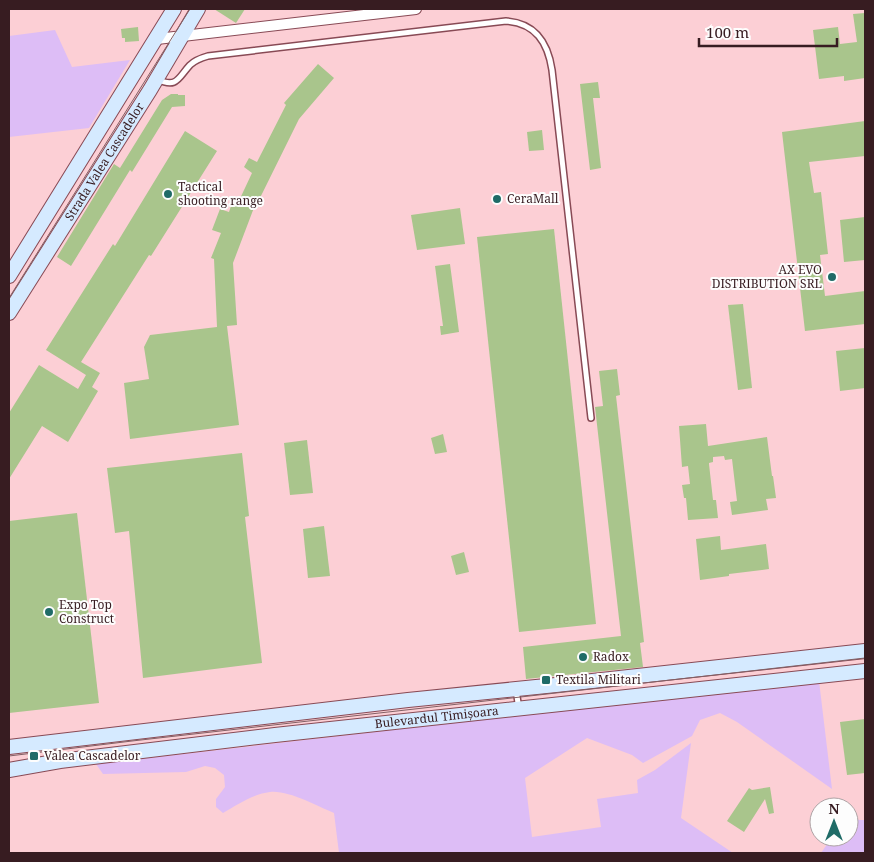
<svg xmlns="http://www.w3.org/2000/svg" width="874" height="862" font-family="'Noto Serif',serif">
  <rect width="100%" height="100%" fill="#fccfd5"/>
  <g fill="#ddbdf6">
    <polygon points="55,30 72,67 130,60 89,128 9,137 9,36"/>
    <path d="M819,681L832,789L737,722L720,713L700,720L692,736L643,763L632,755L587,738L525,778L532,837L601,827L597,799L638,793L637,780L655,770L691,743L681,818L733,853H339L334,813C316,806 289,790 270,792C253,794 237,805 223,813L216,807V799L225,787L224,775L215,768L205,766L186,772L103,774L96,764Z"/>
    <polygon points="849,813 859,820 865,820 865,853 821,853 832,837 849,837"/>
  </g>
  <g fill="#a9c58c">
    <polygon points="214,9 245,9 236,23"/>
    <polygon points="865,13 865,78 844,81 844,76 819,79 813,30 838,27 840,44 857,42 853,14"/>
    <polygon points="138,27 139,41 125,42 125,38 122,38 121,29"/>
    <polygon points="318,64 334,78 299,119 256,206 255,205 233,263 237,325 227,326 239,425 130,439 124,383 149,379 144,347 150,335 217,327 214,259 211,258 221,233 212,230 220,209 229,212 232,203 237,205 252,173 244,167 249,158 257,162 286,105 284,103"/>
    <polygon points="598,82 600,98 593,98 601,168 590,170 580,84"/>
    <polygon points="171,94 178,94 178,95 185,95 185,106 172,107 132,172 130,170 71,266 57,257 114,164 120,168 162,100"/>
    <polygon points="865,121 865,156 809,162 814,193 821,192 828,254 820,255 825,296 865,291 865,324 805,331 782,132"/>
    <polygon points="542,130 544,150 529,151 527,132"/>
    <polygon points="185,131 217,151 151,256 149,255 81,362 100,373 92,387 98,391 68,442 42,426 9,479 9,413 39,365 78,389 86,375 46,350 113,244 115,246"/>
    <polygon points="460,208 465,244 417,250 411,215"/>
    <polygon points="865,217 865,260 844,262 840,220"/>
    <polygon points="554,229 596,624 519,632 477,237"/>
    <polygon points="450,264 459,332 441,335 440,326 443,326 435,266"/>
    <polygon points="743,304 752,388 738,390 728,305"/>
    <polygon points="865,348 865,388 840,391 836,351"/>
    <polygon points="617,369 620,395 616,396 644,642 640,643 643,667 526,679 523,647 621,636 595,407 603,406 599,371"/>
    <polygon points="706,424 708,446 767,437 772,476 773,476 776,498 766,499 768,510 732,515 730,502 737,501 732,459 725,460 724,456 713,457 713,462 709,463 709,464 713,500 716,500 718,518 688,520 686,498 684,498 682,485 690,484 688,466 682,467 679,426"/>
    <polygon points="443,434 447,452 435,454 431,438"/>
    <polygon points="307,440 313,493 290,495 284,443"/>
    <polygon points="242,453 249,516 245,517 262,663 143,678 129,531 115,533 107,468"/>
    <polygon points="77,513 99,703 9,713 9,521"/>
    <polygon points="324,526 330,576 308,578 303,529"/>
    <polygon points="720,536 721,550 766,544 769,569 729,574 729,576 700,580 696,539"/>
    <polygon points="464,552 469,572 456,575 451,556"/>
    <polygon points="865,719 865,773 847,775 840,722"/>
    <polygon points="770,787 774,813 769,814 765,799 744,832 727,821 749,788 752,790"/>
  </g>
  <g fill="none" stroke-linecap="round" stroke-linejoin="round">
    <g stroke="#884a55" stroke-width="8">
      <g id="service">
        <path d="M157,79C177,89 178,78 190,65C195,60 201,58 208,56L506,21C536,23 548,43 552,70L591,418"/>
        <polyline points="516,690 519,709"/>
      </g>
    </g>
    <g stroke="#884a55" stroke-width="12">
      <polyline id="minor" points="157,39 416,9"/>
    </g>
    <g stroke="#884a55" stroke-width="16">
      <g id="secondary">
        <polyline points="9,276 174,9"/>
        <path id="s1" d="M9,313L150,90L198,9"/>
        <polyline points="9,747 408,700 556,685 865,651"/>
        <path id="s2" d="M9,770L60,761L275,735L865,671"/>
      </g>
    </g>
    <use href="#service" stroke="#fff" stroke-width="5"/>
    <use href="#minor" stroke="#fff" stroke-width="10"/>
    <use href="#secondary" stroke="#d5eaff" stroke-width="14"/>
    <g stroke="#816065" stroke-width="1">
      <polyline points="9,298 190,9"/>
      <polyline points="9,756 132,741 865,658"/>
    </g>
  </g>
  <g fill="#1f6b67" stroke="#fdfdfd" stroke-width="2">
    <circle cx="168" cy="194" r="5"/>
    <circle cx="497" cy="199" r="5"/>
    <circle cx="832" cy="277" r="5"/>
    <circle cx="49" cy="612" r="5"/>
    <circle cx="583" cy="657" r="5"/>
    <rect x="541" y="675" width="10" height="10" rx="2.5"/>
    <rect x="29" y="751" width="10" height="10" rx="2.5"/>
  </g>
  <g text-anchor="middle" stroke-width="4" stroke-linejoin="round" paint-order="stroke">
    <g font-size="12" fill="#371c21" stroke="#fdfdfd">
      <text dy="4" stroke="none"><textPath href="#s1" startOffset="179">Strada Valea Cascadelor</textPath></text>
      <text dy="4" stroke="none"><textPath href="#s2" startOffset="431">Bulevardul Timișoara</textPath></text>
    </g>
    <g font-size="12" fill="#371c21" stroke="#fdfdfd" text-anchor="start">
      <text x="178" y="191">Tactical<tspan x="178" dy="14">shooting range</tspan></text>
      <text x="507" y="203">CeraMall</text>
      <text x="822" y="274" text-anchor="end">AX EVO<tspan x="822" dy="14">DISTRIBUTION SRL</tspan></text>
      <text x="59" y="609">Expo Top<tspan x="59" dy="14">Construct</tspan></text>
      <text x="593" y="661">Radox</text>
      <text x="556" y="684">Textila Militari</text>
      <text x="44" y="760">Valea Cascadelor</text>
    </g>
  </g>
  <rect width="874" height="862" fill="none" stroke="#371c21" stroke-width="20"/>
  <g transform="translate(834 822)"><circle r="24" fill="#fdfdfd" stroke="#aea3a5"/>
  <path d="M0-4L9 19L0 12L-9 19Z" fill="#1f6b67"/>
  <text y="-8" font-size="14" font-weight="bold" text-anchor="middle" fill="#371c21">N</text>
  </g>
  <path d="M699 38v8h138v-8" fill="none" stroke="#371c21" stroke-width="2.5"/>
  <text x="706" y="38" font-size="15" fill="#371c21" stroke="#fdfdfd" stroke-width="4" paint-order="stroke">100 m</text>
</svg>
